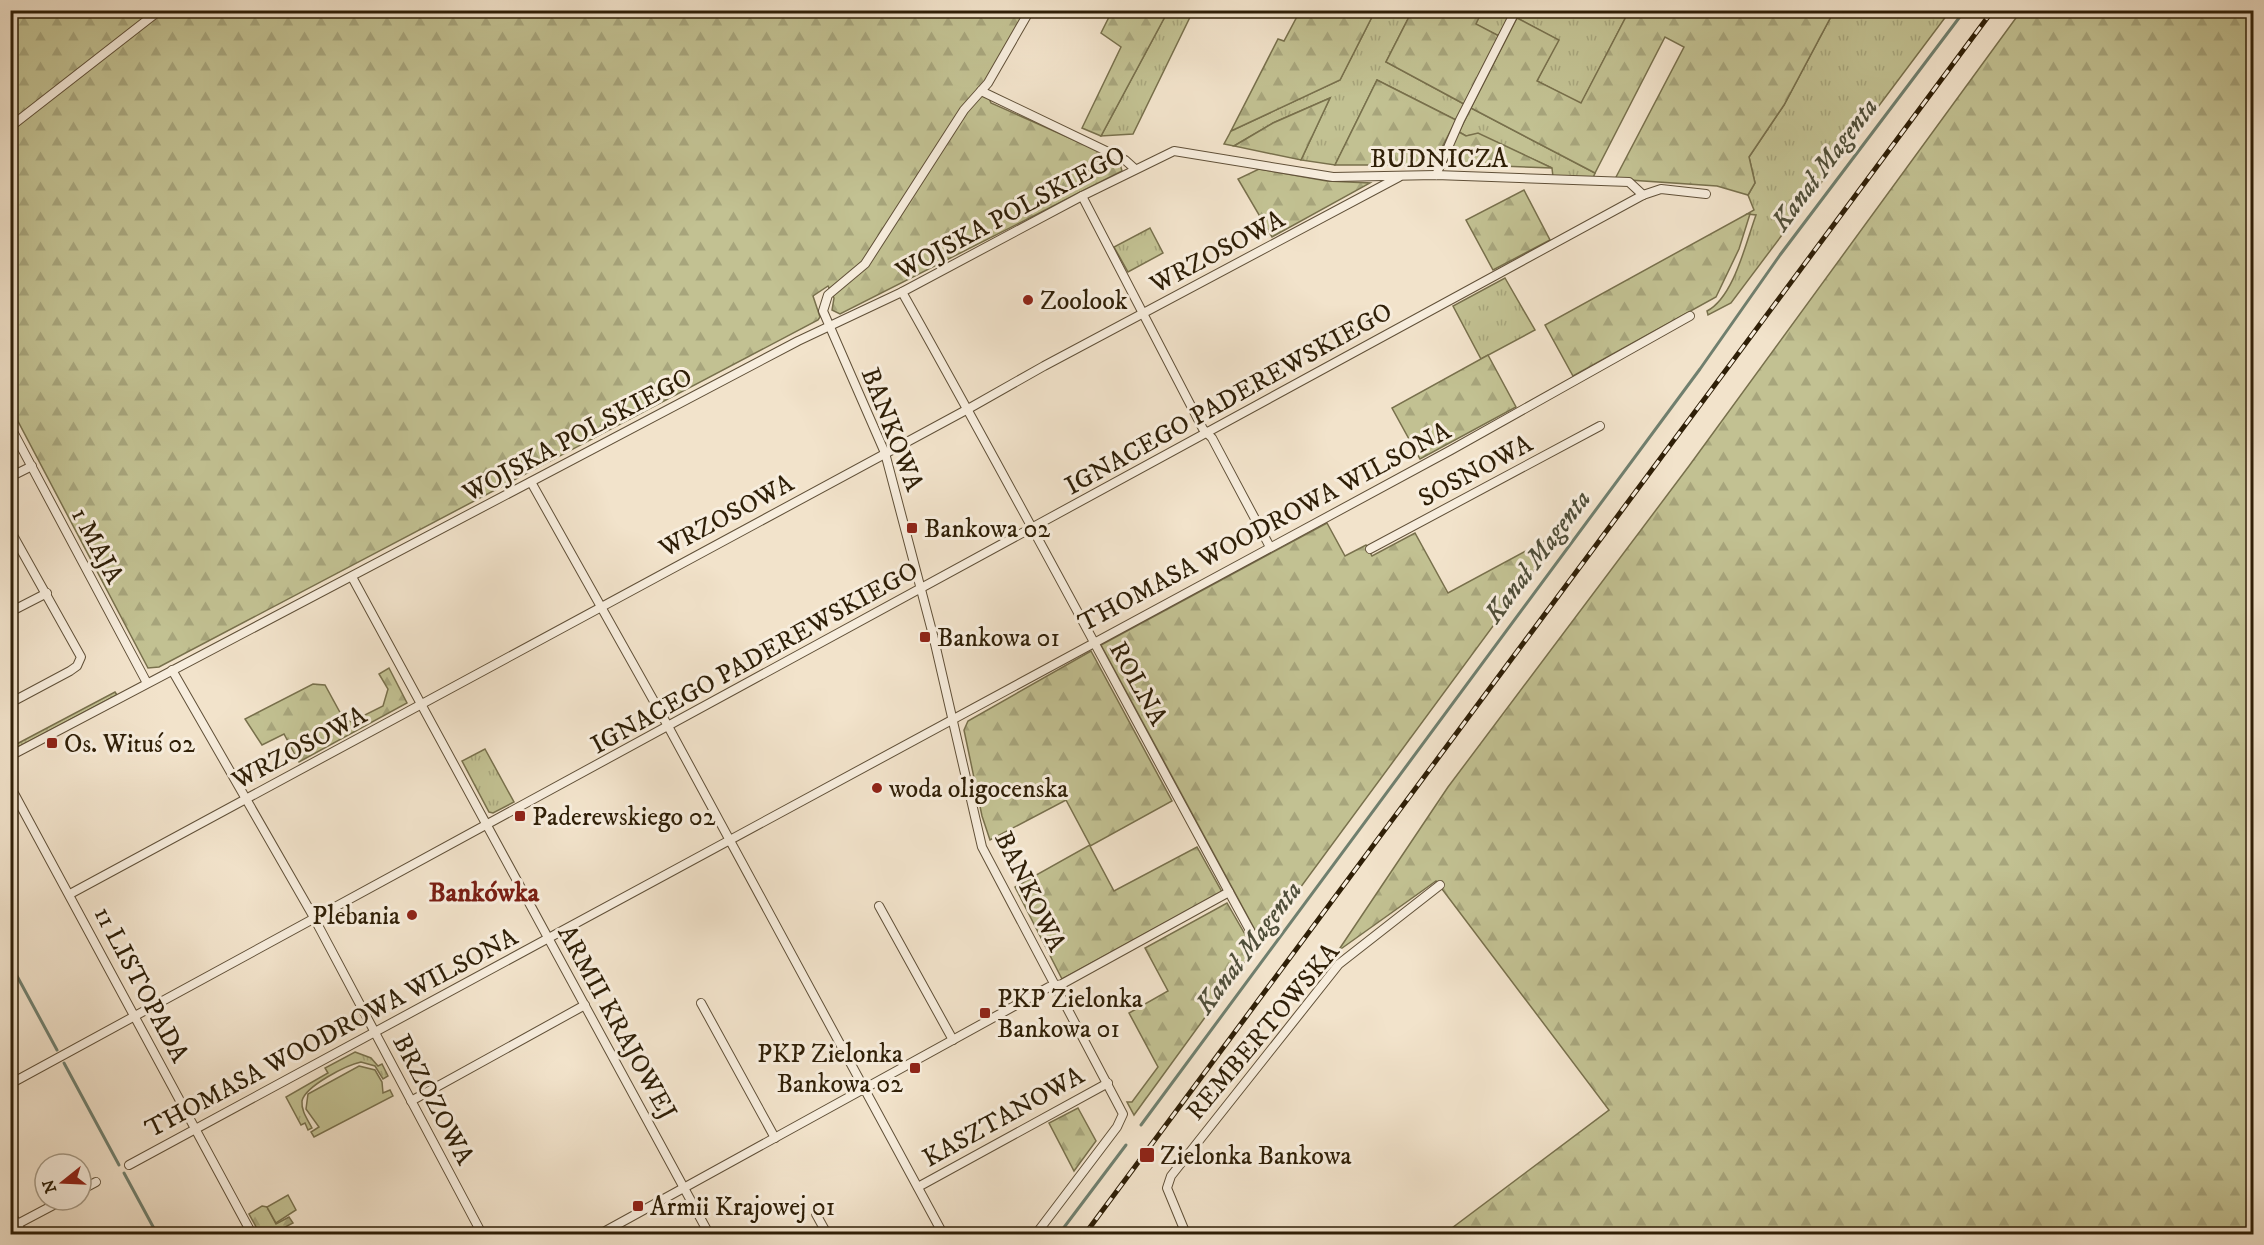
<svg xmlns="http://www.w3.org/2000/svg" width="2264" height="1245" font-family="'IM FELL DW Pica',serif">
  <defs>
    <pattern id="grass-tufts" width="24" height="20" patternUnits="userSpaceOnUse" patternTransform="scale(1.5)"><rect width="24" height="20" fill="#c2c192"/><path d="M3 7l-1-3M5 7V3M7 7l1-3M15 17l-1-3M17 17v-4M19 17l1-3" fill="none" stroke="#a7a57c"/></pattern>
    <pattern id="forest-firs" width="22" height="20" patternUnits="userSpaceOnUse" patternTransform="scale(1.5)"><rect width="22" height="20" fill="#c2c192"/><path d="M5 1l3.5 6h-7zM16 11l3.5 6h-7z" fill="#a7a57c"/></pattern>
  </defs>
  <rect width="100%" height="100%" fill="#f2e3cb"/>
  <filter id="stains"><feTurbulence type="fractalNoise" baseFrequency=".00333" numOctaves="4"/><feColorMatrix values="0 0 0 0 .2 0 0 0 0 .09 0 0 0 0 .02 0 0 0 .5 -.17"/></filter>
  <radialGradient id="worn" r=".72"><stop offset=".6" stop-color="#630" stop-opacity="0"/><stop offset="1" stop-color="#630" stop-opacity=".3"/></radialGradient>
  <g fill="url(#grass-tufts)" stroke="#78704c" stroke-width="1.5">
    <polygon points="1560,10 1629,11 1581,104 1537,81 1558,40 1517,18 1521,11"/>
    <polygon points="1168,11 1193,11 1133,134 1101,136"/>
    <polygon points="1375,11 1412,11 1386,62 1464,104 1456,120 1377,80 1335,165 1301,160 1330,98 1273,123 1234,146 1224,144 1231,131 1340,80"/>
    <polygon points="1482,11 1512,11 1499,36 1475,24"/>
    <path d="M1834,11H1950L1731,303L1708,315L1707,311C1734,297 1746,242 1756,215L1747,214L1754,210L1748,195L1755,183L1749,157L1784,105Z"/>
    <polygon points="1471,108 1595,173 1593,178 1553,177 1552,168 1478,134 1466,136 1459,132"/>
    <polygon points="1150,228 1163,253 1128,272 1114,247"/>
    <polygon points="1505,278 1535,330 1481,359 1453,306"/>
    <polygon points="115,692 117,695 11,751 11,747"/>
    <polygon points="485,749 514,802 493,813 489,812 462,761"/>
    <path d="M355,1052L371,1058L378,1066L382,1064L388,1076L383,1079L375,1066L361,1062C347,1065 305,1086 302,1101C301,1111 308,1120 312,1128L308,1130L305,1123L301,1125L286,1097L328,1073L325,1068Z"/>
  </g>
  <g fill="url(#forest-firs)" stroke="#78704c" stroke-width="1.5">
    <polygon points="10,11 1025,11 984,87 991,103 1119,160 1122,171 840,314 832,310 834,298 828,286 813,296 820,317 818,320 159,667 148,668 11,408"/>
    <polygon points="1112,11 1168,11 1101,136 1082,128 1121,47 1101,33"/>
    <polygon points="1300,11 1375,11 1340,80 1231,131 1278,39 1284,41"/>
    <polygon points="1412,11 1482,11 1476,24 1499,36 1464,104 1386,62"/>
    <polygon points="1629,11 1834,11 1784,105 1749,157 1755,183 1748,195 1717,186 1615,179 1684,47 1665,37 1595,173 1471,108 1517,18 1559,40 1537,81 1581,103"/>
    <polygon points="2021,11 2253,11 2253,1234 1444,1234 1609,1110 1436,881 1338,951 1448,787 1689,466"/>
    <polygon points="1377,80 1456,120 1433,165 1335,165"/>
    <polygon points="1330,98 1301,160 1234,146 1273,123"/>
    <polygon points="1459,132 1466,136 1478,133 1552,168 1450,164 1446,157"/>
    <polygon points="1259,169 1327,181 1370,183 1272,237 1238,179"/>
    <polygon points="1524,190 1550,240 1493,270 1466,220"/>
    <polygon points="1747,214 1750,214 1739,249 1716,297 1573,376 1545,325"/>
    <polygon points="1488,355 1516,407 1420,459 1392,408"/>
    <polygon points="1327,523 1345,556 1366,545 1372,556 1415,533 1448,593 1563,531 1261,941 1101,645"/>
    <polygon points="1091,651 1172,801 1090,846 1114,891 1197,847 1222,892 1062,979 1015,887 1090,845 1066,800 990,840 982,816 964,730 968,721"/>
    <polygon points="389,668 407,703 299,762 284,734 262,745 245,719 313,684 325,685 342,716 351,722 383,706 388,689 379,674"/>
    <polygon points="1227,903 1254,950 1134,1115 1127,1102 1132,1102 1158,1067 1129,1013 1168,991 1145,948"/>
    <polygon points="1078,1108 1096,1141 1074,1171 1049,1123"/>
    <polygon points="262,1206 267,1207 276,1224 289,1217 293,1223 272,1234 260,1234 249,1214"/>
  </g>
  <g fill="#c2c192" stroke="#78704c" stroke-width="1.5">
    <polygon points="359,1066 375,1070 382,1082 383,1093 390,1090 393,1096 314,1137 311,1132 319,1127 306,1109 308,1094"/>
    <polygon points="288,1195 296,1210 276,1223 267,1207"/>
  </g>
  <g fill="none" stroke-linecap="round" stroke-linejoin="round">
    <g stroke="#707f6e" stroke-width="3">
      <polyline points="10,963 57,1050"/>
      <polyline points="64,1063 119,1165"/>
      <polyline points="1141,1125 1700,369 1780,255 1965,10"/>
      <polyline points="124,1173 157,1234"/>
      <polyline points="1059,1234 1126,1145"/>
    </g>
    <g stroke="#605038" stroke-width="10">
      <g id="street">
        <polyline points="1030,10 988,83 964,110 865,264 828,295 823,311 885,453 933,635 982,847 1123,1114 1117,1127 1036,1234"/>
        <polyline points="981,91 1125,160 1135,169"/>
        <polyline points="10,127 160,10"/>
        <polyline points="1436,175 1460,120 1516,10"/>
        <polyline points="1082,196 1203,429 1212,438 1270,547"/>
        <path d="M902,292C1022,505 1136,722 1253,936"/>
        <polyline points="10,426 147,683"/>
        <polyline points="10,477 32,466"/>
        <polyline points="531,482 669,728 943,1234"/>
        <polyline points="10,530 81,657 77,666 70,671 10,703"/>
        <polyline points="1370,549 1600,426"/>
        <polyline points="352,577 709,1234"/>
        <polyline points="10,612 47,593"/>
        <polyline points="172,670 312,914 482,1234"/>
        <polyline points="10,756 798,341 902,292 1082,196 1174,151 1333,177 1436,175 1629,182 1643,195"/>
        <polyline points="10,786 252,1234"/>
        <polyline points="70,894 968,409 1044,366 1399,177"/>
        <polyline points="879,906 953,1040"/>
        <polyline points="701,1003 775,1138"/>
        <polyline points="10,1084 1643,195 1661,189 1706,194"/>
        <polyline points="411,1101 585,1005"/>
        <polyline points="129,1165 1451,450 1690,316"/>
        <polyline points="918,1187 1108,1083"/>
        <polyline points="81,1190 96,1182"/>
        <polyline points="10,1212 23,1234"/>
        <polyline points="816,1214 827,1234"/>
        <polyline points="10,1228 63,1200"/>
        <polyline points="600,1234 1049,987 1062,984 1229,892"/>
        <polyline points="1186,1234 1167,1188 1171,1176 1339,964 1440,885"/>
      </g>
    </g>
    <use href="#street" stroke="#f7eddd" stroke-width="8"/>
    <g stroke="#2f1f07" stroke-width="5">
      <polyline id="rail" points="1085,1234 1993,10"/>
    </g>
    <use href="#rail" stroke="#f7eddd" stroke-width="3" stroke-dasharray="9" stroke-linecap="butt"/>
  </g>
  <g fill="#8f2418" stroke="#f7eddd" stroke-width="2">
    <circle cx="1028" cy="300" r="6"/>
    <rect x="906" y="522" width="12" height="12" rx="3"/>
    <rect x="919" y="631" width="12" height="12" rx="3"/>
    <rect x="46" y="737" width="12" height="12" rx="3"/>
    <circle cx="877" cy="788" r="6"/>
    <rect x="514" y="810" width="12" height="12" rx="3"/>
    <circle cx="412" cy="915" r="6"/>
    <rect x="979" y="1007" width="12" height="12" rx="3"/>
    <rect x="909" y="1062" width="12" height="12" rx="3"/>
    <rect x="1139" y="1147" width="16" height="16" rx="3"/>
    <rect x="632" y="1200" width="12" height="12" rx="3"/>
  </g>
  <g text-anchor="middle" stroke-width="6" stroke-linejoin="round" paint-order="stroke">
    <g font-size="26" fill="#2f1f07" stroke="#f7eddd">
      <text x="1439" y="167">BUDNICZA</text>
      <text transform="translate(1010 212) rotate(-28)" y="9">WOJSKA POLSKIEGO</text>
      <text transform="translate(1217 251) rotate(-28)" y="9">WRZOSOWA</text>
      <text transform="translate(1228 398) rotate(-29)" y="9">IGNACEGO PADEREWSKIEGO</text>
      <text transform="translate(893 429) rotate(69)" y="9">BANKOWA</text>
      <text transform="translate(577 434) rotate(-28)" y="9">WOJSKA POLSKIEGO</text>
      <text transform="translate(1475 470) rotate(-28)" y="9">SOSNOWA</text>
      <text transform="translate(726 515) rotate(-28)" y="9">WRZOSOWA</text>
      <text transform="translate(1264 526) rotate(-28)" y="9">THOMASA WOODROWA WILSONA</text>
      <text transform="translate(98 545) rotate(62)" y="9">1 MAJA</text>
      <text transform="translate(754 657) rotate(-29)" y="9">IGNACEGO PADEREWSKIEGO</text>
      <text transform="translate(1139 683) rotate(61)" y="9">ROLNA</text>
      <text transform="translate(299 747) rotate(-28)" y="9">WRZOSOWA</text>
      <text transform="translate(1031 891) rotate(64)" y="9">BANKOWA</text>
      <text transform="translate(142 984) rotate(62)" y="9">11 LISTOPADA</text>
      <text transform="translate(618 1022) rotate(61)" y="9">ARMII KRAJOWEJ</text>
      <text transform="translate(1262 1031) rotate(-50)" y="9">REMBERTOWSKA</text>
      <text transform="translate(331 1032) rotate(-28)" y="9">THOMASA WOODROWA WILSONA</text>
      <text transform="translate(434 1099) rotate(62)" y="9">BRZOZOWA</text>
      <text transform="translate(1003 1116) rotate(-29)" y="9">KASZTANOWA</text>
    </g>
    <g font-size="26" fill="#2f1f07" stroke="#f7eddd" text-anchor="start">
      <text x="1040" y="309">Zoolook</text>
      <text x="924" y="537">Bankowa 02</text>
      <text x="937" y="646">Bankowa 01</text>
      <text x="64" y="752">Os. Wituś 02</text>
      <text x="889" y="797">woda oligocenska</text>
      <text x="532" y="825">Paderewskiego 02</text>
      <text x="400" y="924" text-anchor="end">Plebania</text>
      <text x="997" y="1007">PKP Zielonka<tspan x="997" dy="30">Bankowa 01</tspan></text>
      <text x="903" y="1062" text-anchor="end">PKP Zielonka<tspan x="903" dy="30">Bankowa 02</tspan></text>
      <text x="1160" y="1164">Zielonka Bankowa</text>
      <text x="650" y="1215">Armii Krajowej 01</text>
    </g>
    <g font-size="27" font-style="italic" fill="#504f3a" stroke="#f7eddd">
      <text transform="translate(1824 164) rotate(-53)" y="9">Kanał Magenta</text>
      <text transform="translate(1537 556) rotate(-53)" y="9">Kanał Magenta</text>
      <text transform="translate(1248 947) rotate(-53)" y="9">Kanał Magenta</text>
    </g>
    <g font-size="27" font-weight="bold" fill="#7a1f14" stroke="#f7eddd">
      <text x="484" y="901">Bankówka</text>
    </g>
  </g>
  <rect width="2264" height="1245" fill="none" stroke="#f2e3cb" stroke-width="36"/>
  <rect x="12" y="12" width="2240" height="1221" fill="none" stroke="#2f1f07" stroke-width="3"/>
  <rect x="18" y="18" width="2228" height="1209" fill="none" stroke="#2f1f07" stroke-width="1.5"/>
  <g transform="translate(63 1182) rotate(252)"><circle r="28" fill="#f7eddd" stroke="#a79b87" stroke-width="1.5"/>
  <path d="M0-4.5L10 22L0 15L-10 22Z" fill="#8f2418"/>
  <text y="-9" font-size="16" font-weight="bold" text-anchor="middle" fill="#2f1f07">N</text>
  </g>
  <rect width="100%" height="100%" filter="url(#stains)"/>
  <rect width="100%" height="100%" fill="url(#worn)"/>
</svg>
